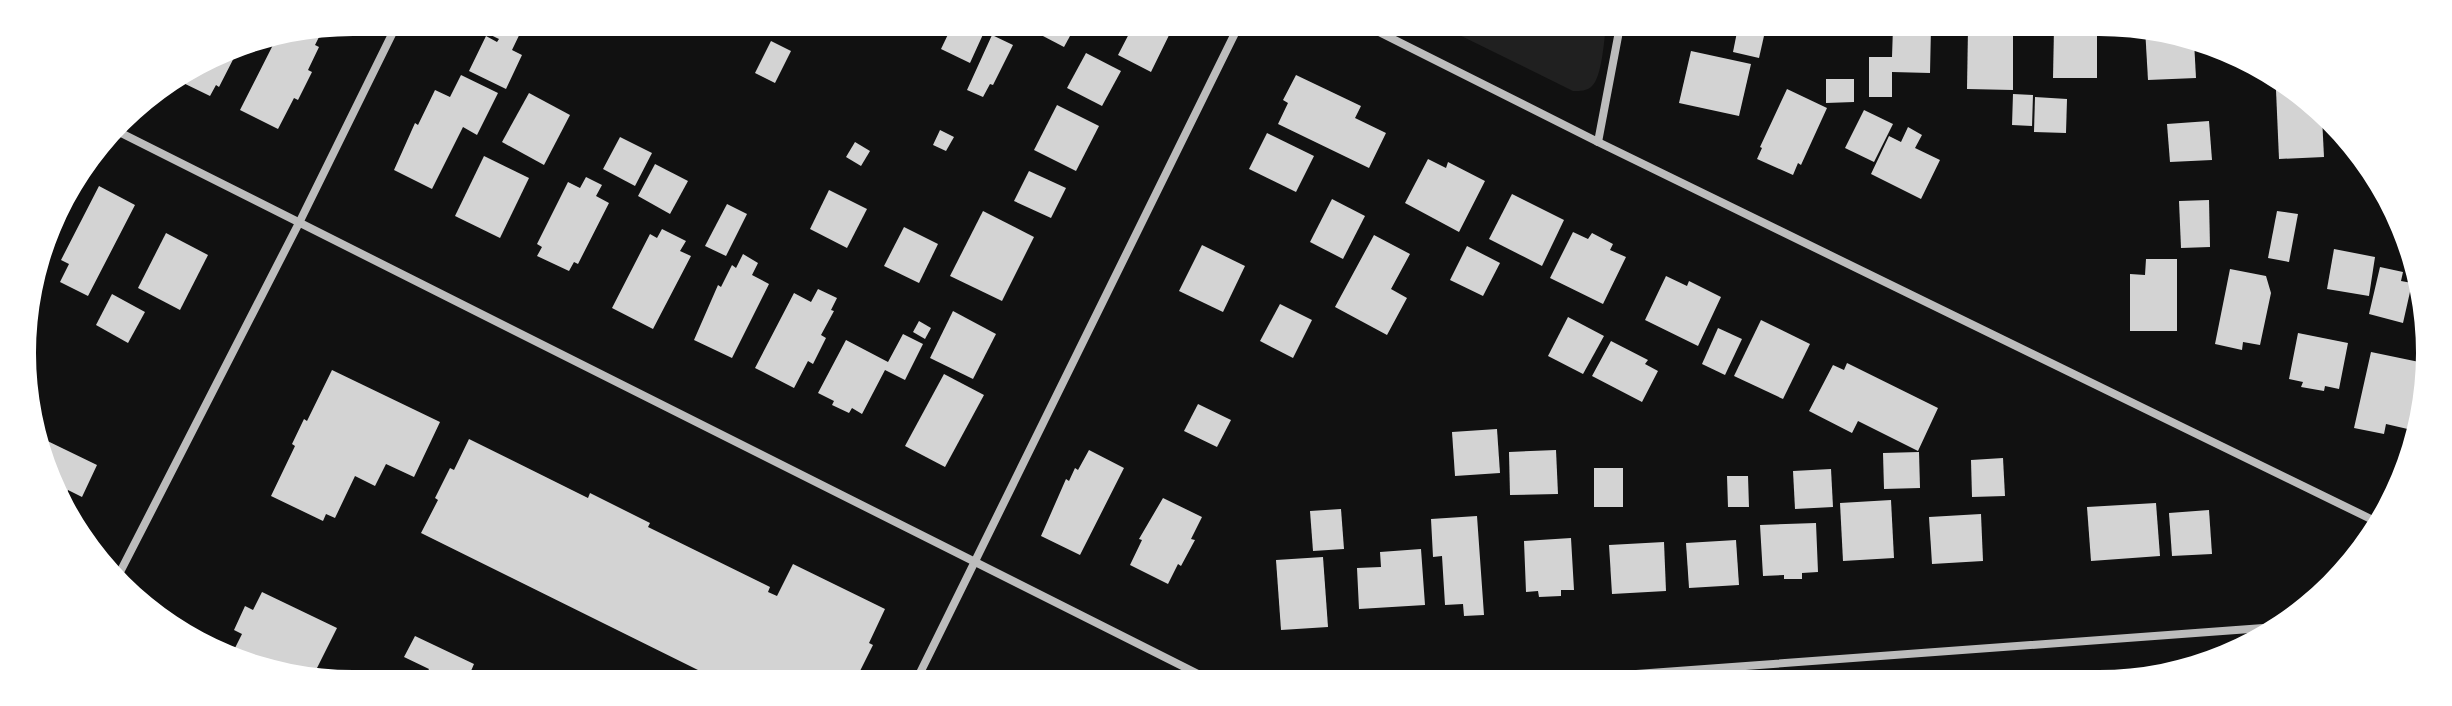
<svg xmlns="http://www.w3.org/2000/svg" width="2452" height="706" font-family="Inter,sans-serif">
  <rect width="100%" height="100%" fill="#111"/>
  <path fill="#202020" d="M1441,26H1606C1604,40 1602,77 1592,86C1587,91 1580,91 1573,91Z"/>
  <g fill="#d3d3d3">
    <polygon points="474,22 525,23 512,50 522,55 506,89 469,71 486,36 497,42 499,39 472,26"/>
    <polygon points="953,24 973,24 985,30 970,63 941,49"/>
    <polygon points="1020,24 1076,25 1064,47"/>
    <polygon points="1125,25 1174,25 1151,72 1118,55 1132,28"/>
    <polygon points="1738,27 1766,27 1759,58 1733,52"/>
    <polygon points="1893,27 1931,27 1930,73 1892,72 1892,97 1869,97 1869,57 1892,57"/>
    <polygon points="1968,28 2013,28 2013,90 1967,89"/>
    <polygon points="2054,28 2097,28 2097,78 2053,78"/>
    <polygon points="2145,28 2163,28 2194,41 2196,78 2148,80"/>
    <polygon points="318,29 322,31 315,45 319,47 308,70 312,72 298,100 294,98 278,129 240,110 277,37"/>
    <polygon points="992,35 1013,45 993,85 990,84 983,97 967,90"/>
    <polygon points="771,41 791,51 775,83 755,73"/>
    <polygon points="241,44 219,87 216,85 210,96 175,79 227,47"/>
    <polygon points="1691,51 1751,64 1739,116 1679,103"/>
    <polygon points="1086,53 1121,71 1102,106 1067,88"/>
    <polygon points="461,75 498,93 477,135 463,127 432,189 394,170 415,123 418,125 435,90 450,97"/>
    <polygon points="1296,75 1361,106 1355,118 1386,133 1369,168 1278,124 1288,103 1283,100"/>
    <polygon points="1826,79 1854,79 1854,102 1826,103"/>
    <polygon points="1787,89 1827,108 1801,165 1798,163 1793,175 1757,159 1762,148 1760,147"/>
    <polygon points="2294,89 2322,117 2324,157 2279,159 2276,90"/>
    <polygon points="529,93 570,115 544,165 502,142"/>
    <polygon points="2013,94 2033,95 2032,126 2012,125"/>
    <polygon points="2035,97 2067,99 2066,133 2034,132"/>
    <polygon points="1057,105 1099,126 1076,171 1034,150"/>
    <polygon points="1864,110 1893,124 1874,162 1845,148"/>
    <polygon points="2209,121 2212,160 2170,162 2167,124"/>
    <polygon points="1908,127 1922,135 1915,148 1940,160 1921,199 1871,174 1889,136 1901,142"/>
    <polygon points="940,130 954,137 946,151 933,145"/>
    <polygon points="1267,133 1314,156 1296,192 1249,169"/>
    <polygon points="620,137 652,153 635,186 603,169"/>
    <polygon points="855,142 870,151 861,166 846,157"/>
    <polygon points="484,156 529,178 500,238 455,216"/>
    <polygon points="1428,159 1446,168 1448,162 1485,181 1459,232 1405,203"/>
    <polygon points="655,164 688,181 670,214 638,196"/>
    <polygon points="1029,171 1066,188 1051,218 1014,201"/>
    <polygon points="586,177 602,185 596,196 609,203 578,264 574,262 569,271 537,256 542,247 537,244 568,182 580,188"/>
    <polygon points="99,186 135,205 88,296 60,282 69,264 61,260"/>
    <polygon points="829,190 867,209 847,248 810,229"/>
    <polygon points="1512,194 1564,220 1542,266 1489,239"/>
    <polygon points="1332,199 1365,216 1343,259 1310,242"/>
    <polygon points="2209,200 2210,247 2181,248 2179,201"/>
    <polygon points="727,204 747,214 726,256 705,246"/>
    <polygon points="983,211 1034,237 1002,301 950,276"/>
    <polygon points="2277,211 2298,214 2289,262 2268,258"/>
    <polygon points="904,227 938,244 919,283 884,266"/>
    <polygon points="662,229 686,241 680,251 691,256 653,329 612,308 650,234 657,238"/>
    <polygon points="1573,232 1588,239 1592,233 1613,244 1610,250 1626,257 1603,304 1550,278"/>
    <polygon points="166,233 208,255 180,310 138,288"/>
    <polygon points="1374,235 1410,254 1391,289 1407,298 1387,335 1335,307"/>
    <polygon points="1202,245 1245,266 1223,312 1179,291"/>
    <polygon points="1467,246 1500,263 1483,296 1450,280"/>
    <polygon points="2334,249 2375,257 2369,296 2327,289"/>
    <polygon points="743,254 758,263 752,275 769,284 732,358 694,340 718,285 721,287 732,265 736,268"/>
    <polygon points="2146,259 2177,259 2177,331 2130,331 2130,274 2145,275"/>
    <polygon points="2380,267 2403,272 2401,281 2412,283 2403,323 2369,314"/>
    <polygon points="2230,269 2266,276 2271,293 2260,345 2243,342 2242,350 2215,344"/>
    <polygon points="1666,276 1687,286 1689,281 1721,297 1698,346 1645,320"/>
    <polygon points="818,289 837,298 831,310 834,311 821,335 826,338 813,364 808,361 794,388 755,368 794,293 811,302"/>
    <polygon points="112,294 145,312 128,343 96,325"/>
    <polygon points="1280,304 1312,320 1293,358 1260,341"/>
    <polygon points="953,311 996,334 973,379 930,358"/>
    <polygon points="1568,317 1604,336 1583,374 1548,356"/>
    <polygon points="1761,320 1810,344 1783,399 1734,376"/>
    <polygon points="919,321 931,328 925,339 913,332"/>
    <polygon points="1718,328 1742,339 1725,375 1702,364"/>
    <polygon points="2298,333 2348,343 2339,389 2325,386 2324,391 2301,387 2303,382 2289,379"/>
    <polygon points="903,334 923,344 905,380 885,370 862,414 852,408 849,413 832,405 834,401 818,393 846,340 888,362"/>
    <polygon points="1611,341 1648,360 1645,364 1658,371 1642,402 1592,376"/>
    <polygon points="2371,352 2424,363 2424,375 2412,430 2386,424 2384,434 2354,428"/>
    <polygon points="1847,363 1938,408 1918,451 1858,421 1852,433 1809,411 1833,365 1844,370"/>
    <polygon points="332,370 440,422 414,477 386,464 375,486 355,476 335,518 326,514 323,521 271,496 295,446 292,444 304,419 307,421"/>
    <polygon points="944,374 984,395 945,467 905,446"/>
    <polygon points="1198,404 1231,420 1217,447 1184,431"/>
    <polygon points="1497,429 1500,473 1455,476 1452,432"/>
    <polygon points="33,434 97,465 82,497 68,490 64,500"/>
    <polygon points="469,439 588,498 590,493 650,523 648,527 770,587 768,592 777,596 793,564 885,609 869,643 873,645 856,679 698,678 702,672 421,533 438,500 435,498 450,468 454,470"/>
    <polygon points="1089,450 1124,468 1080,555 1041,536 1066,479 1069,481 1075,468 1078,470"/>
    <polygon points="1556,450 1558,494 1510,495 1509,452"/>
    <polygon points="1919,452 1920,488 1884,489 1883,453"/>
    <polygon points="2003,458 2005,496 1972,497 1971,460"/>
    <rect x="1594" y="468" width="29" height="39"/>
    <polygon points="1831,469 1833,507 1795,509 1793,471"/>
    <polygon points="1727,476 1748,476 1749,507 1728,507"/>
    <polygon points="1163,498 1202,517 1191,539 1195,540 1181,566 1178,564 1168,584 1130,565 1142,540 1139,539"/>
    <polygon points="1891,500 1894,558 1843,561 1840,503"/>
    <polygon points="2156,503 2160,556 2091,561 2087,507"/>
    <polygon points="1341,509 1344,549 1313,551 1310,511"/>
    <polygon points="2209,510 2212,554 2172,556 2169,513"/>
    <polygon points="1981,514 1983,561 1932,564 1929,517"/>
    <polygon points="1477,516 1484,615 1464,616 1463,604 1445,605 1442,556 1433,557 1431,519"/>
    <polygon points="1816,523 1818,572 1802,573 1802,579 1784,579 1784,575 1763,576 1760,525"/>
    <polygon points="1571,538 1574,590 1561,590 1561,596 1539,597 1538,591 1526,592 1524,541"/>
    <polygon points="1736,540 1739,585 1689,588 1686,543"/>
    <polygon points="1664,542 1666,591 1612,594 1609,545"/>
    <polygon points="1421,549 1425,605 1359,609 1357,568 1381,567 1380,552"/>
    <polygon points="1323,557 1328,627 1281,630 1276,560"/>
    <polygon points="262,592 337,628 312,678 289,678 231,656 242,634 234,630 245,606 253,610"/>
    <polygon points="415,636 474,664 468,678 424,678 429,669 404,657"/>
  </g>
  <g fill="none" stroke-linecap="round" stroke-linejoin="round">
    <g stroke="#bcbcbc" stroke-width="8">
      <polyline points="1367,26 1598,142 2379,523"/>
      <polyline points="115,130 1208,679"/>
      <polyline points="1598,142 1620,26"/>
      <polyline points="117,578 300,221 398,22"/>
      <polyline points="917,679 1239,25"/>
      <polyline points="1554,680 2277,627"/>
    </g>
  </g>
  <path d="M0 0H2452V706H0ZM353 36H2099A317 317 0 0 1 2416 353V353A317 317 0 0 1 2099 670H353A317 317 0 0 1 36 353V353A317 317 0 0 1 353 36Z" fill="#fff" fill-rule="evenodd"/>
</svg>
